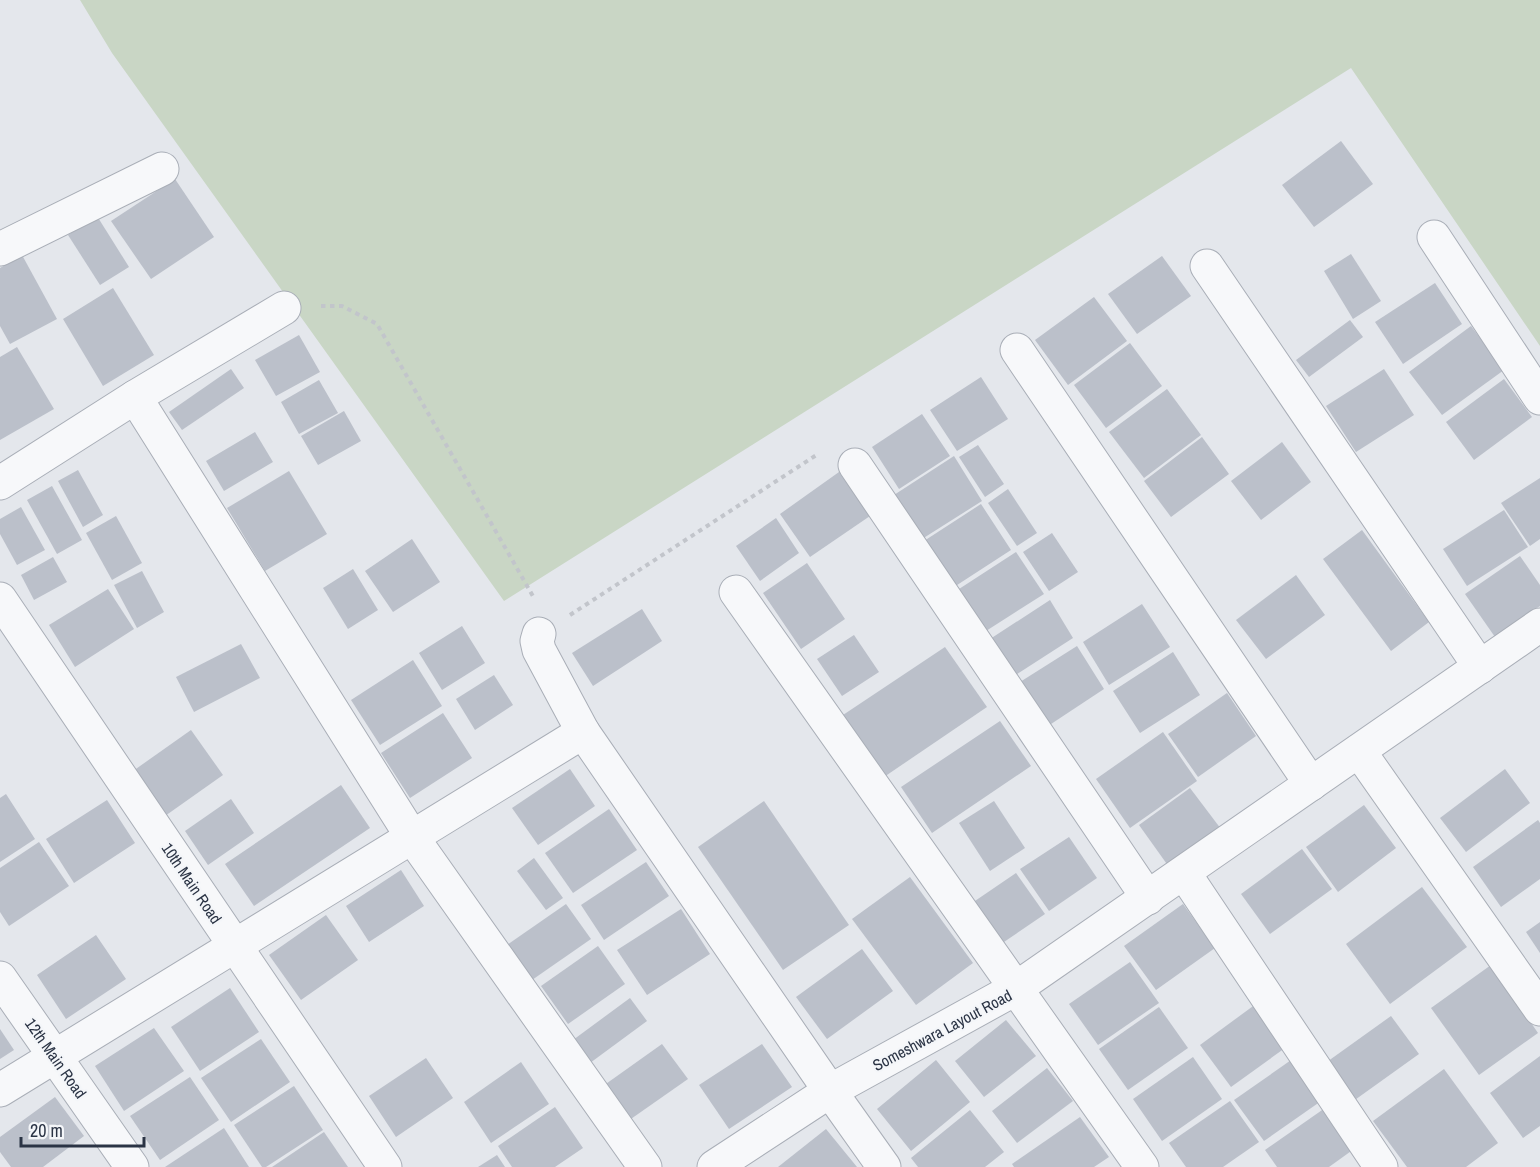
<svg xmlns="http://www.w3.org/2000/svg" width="1540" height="1167" font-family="'Archivo Narrow',sans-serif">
  <rect width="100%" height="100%" fill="#e4e7ec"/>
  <polygon fill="#c9d6c5" points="80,0 1540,0 1540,346 1351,68 504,601 112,53"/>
  <g fill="#bbc0ca">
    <polygon points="1341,141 1373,184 1314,227 1282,185"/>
    <polygon points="175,179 214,237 151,279 111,221"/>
    <polygon points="97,216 129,267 100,285 68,235"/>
    <polygon points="1351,254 1381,301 1353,319 1324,271"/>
    <polygon points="22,255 57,319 10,344 0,326 0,268"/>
    <polygon points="1162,256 1191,296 1137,334 1108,294"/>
    <polygon points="1435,283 1462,324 1403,364 1375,322"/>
    <polygon points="113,288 154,355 103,386 63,319"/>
    <polygon points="1094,297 1127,341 1068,385 1035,340"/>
    <polygon points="1350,320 1363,337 1309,377 1296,360"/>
    <polygon points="1471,326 1504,370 1442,415 1409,372"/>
    <polygon points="299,335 320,372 276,396 255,360"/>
    <polygon points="1130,343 1162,386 1106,428 1074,385"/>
    <polygon points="17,347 54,409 0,440 0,357"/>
    <polygon points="231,369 244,388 182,430 169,412"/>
    <polygon points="1384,369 1414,415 1356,452 1326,406"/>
    <polygon points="981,377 1008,419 957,451 930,410"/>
    <polygon points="1504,379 1532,417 1474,460 1446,422"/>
    <polygon points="319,380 338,413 299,434 281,402"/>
    <polygon points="1167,389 1201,435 1144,478 1109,432"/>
    <polygon points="344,411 361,441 318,465 301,436"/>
    <polygon points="922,414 950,456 899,489 872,447"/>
    <polygon points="255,432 273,462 224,491 206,461"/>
    <polygon points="1202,437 1229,474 1171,517 1144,481"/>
    <polygon points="1282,442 1311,482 1261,520 1231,481"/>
    <polygon points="978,445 1004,484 985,497 959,457"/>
    <polygon points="954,456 982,501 922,539 894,495"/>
    <polygon points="78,470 103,515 83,527 58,481"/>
    <polygon points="289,471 327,534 265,571 227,508"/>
    <polygon points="839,472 870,516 810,557 780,514"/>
    <polygon points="1540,478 1540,539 1530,546 1501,503"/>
    <polygon points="52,486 82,540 57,554 27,500"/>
    <polygon points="1008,489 1037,533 1017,546 988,503"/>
    <polygon points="981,504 1011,550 954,587 924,541"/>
    <polygon points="21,507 45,550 17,565 0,534 0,519"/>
    <polygon points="1504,510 1528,547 1467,586 1443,549"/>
    <polygon points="116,516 142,563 112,580 86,533"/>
    <polygon points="776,518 799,553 760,581 736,546"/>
    <polygon points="1362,530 1429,622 1391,651 1323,559"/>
    <polygon points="1052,533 1078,572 1049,591 1023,552"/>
    <polygon points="412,539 440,582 393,612 365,571"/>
    <polygon points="1016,552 1044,594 986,631 959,589"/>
    <polygon points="1520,556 1540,585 1540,606 1495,637 1465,594"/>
    <polygon points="53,557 67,582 34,600 21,575"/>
    <polygon points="807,563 845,619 801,649 763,593"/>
    <polygon points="353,569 378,610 348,629 323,588"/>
    <polygon points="142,571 164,612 137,628 114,585"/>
    <polygon points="1296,575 1325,615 1266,659 1236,620"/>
    <polygon points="108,589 134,629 75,667 49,625"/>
    <polygon points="1050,600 1073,638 1011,678 987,641"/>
    <polygon points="1142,604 1170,647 1109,685 1083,642"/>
    <polygon points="642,609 662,641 593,686 572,653"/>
    <polygon points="462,626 485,663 442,690 419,653"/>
    <polygon points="854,635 879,672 842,696 817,659"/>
    <polygon points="241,644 260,678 194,712 176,677"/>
    <polygon points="1077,646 1104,689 1048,726 1020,682"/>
    <polygon points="945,647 987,707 884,777 843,715"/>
    <polygon points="1173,652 1200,695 1140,733 1113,691"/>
    <polygon points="413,660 442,706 380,745 351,700"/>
    <polygon points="494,675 513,705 475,730 456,699"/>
    <polygon points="1227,693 1256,736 1198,777 1168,734"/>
    <polygon points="443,713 472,758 410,798 381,753"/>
    <polygon points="1000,721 1031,766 932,833 901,787"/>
    <polygon points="191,730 223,775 165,816 133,771"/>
    <polygon points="1163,732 1197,781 1130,828 1096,779"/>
    <polygon points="570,769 595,806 538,845 512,808"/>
    <polygon points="1505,769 1530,803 1466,852 1440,818"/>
    <polygon points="341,785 370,828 254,906 225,864"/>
    <polygon points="1190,788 1221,829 1169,867 1139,825"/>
    <polygon points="6,794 35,839 0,862 0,798"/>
    <polygon points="231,799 254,833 208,865 185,831"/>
    <polygon points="107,800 135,843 74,883 46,839"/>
    <polygon points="764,801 849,925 783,970 698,847"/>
    <polygon points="994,801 1025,848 990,871 959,823"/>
    <polygon points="1364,805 1396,848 1338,892 1306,847"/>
    <polygon points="609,809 637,850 573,893 545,853"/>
    <polygon points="1538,820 1540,823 1540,879 1501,907 1473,867"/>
    <polygon points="1069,837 1097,878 1049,911 1020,869"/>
    <polygon points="39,842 69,886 9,926 0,912 0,868"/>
    <polygon points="1302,849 1332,889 1270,934 1241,894"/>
    <polygon points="534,858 563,898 546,910 517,871"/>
    <polygon points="646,862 669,896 604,940 581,905"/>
    <polygon points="401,870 424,906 369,942 346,906"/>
    <polygon points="1016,873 1045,914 1001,944 972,903"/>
    <polygon points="910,877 973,963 916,1005 852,919"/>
    <polygon points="1422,887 1467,947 1390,1004 1346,944"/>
    <polygon points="566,904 591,939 532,980 507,945"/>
    <polygon points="1183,904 1215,948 1156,990 1124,946"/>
    <polygon points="681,909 710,954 647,995 617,950"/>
    <polygon points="326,915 358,960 301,1000 269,955"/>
    <polygon points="1540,922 1540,953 1526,932"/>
    <polygon points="96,935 126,979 66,1019 37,975"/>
    <polygon points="598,946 625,984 568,1024 541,986"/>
    <polygon points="862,949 893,991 827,1039 796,997"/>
    <polygon points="1130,962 1159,1003 1098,1045 1069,1004"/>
    <polygon points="1491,965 1538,1033 1479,1075 1431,1008"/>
    <polygon points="230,988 259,1032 200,1071 171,1027"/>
    <polygon points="630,998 647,1021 590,1063 573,1040"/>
    <polygon points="1260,1001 1292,1043 1231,1087 1200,1045"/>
    <polygon points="1159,1007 1188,1048 1128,1090 1099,1049"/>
    <polygon points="1391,1016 1419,1054 1352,1102 1324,1064"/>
    <polygon points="1006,1020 1036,1056 984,1097 955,1061"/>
    <polygon points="154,1028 184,1071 124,1111 95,1066"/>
    <polygon points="0,1029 14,1050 0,1059"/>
    <polygon points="261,1039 290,1082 231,1122 201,1078"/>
    <polygon points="662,1044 688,1079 628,1121 603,1086"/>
    <polygon points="762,1044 792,1087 729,1129 699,1085"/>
    <polygon points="1540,1056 1540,1126 1523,1138 1490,1093"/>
    <polygon points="1193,1057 1222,1099 1162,1141 1133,1099"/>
    <polygon points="426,1058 453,1098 396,1137 369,1096"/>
    <polygon points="1294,1058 1324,1099 1264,1141 1234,1100"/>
    <polygon points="936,1060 970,1102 911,1151 877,1109"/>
    <polygon points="521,1062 549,1104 491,1143 464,1102"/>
    <polygon points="1047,1068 1073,1101 1017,1143 992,1111"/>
    <polygon points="1444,1069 1498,1143 1466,1167 1407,1167 1373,1121"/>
    <polygon points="190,1077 219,1120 160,1160 130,1116"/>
    <polygon points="294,1086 323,1130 266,1167 262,1167 234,1125"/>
    <polygon points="55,1097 84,1136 43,1167 11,1167 0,1152 0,1137"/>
    <polygon points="1230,1101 1259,1142 1223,1167 1186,1167 1169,1143"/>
    <polygon points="555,1107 583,1148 555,1167 512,1167 498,1146"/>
    <polygon points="1325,1108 1354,1149 1329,1167 1277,1167 1265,1150"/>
    <polygon points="970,1110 1004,1152 985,1167 918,1167 911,1158"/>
    <polygon points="1080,1117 1109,1157 1094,1167 1014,1167 1012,1164"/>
    <polygon points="224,1128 249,1167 165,1167"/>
    <polygon points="826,1129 857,1167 778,1167"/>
    <polygon points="324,1132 348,1167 272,1167"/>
    <polygon points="497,1155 505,1167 478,1167"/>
  </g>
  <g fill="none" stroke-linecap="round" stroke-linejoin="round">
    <g stroke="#a9aeb7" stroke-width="35">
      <g id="minor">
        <polyline points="1434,237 1540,398"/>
        <polyline points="0,249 162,169"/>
        <polyline points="1207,266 1480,667"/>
        <polyline points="1017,350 1311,784"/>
        <polyline points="135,397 412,837 645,1167"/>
        <polyline points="855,465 1148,898"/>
        <polyline points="0,483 135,397 284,308"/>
        <polyline points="736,592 1142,1167"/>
        <polyline points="0,599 385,1167"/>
        <polyline points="539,634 537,641 539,650 583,732 830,1091 884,1167"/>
        <polyline points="1359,751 1540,1009"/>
        <polyline points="1184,873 1381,1167"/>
        <polyline points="0,978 132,1167"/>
        <polyline points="0,1090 583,732"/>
        <polyline points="714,1167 830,1091 1015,989 1540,625"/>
      </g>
    </g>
    <g stroke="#c2c5cb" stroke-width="4" stroke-dasharray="4.5 4.5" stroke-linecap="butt">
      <polyline points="321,306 342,306 377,324 534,598"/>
      <polyline points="570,615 818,454"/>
    </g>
    <use href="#minor" stroke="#f7f8fa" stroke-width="33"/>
  </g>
  <g text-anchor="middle" stroke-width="4.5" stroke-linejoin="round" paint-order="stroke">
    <g font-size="16" fill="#2b3445" stroke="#f4f6f9">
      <text transform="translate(192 883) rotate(56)" y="6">10th Main Road</text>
      <text transform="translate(942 1030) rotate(-28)" y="6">Someshwara Layout Road</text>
      <text transform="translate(56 1058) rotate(55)" y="6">12th Main Road</text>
    </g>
  </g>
  <path d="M21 1137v9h123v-9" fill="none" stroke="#2b3445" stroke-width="3"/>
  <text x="30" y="1137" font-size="18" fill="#2b3445" stroke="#f4f6f9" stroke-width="4.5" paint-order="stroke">20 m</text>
</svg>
